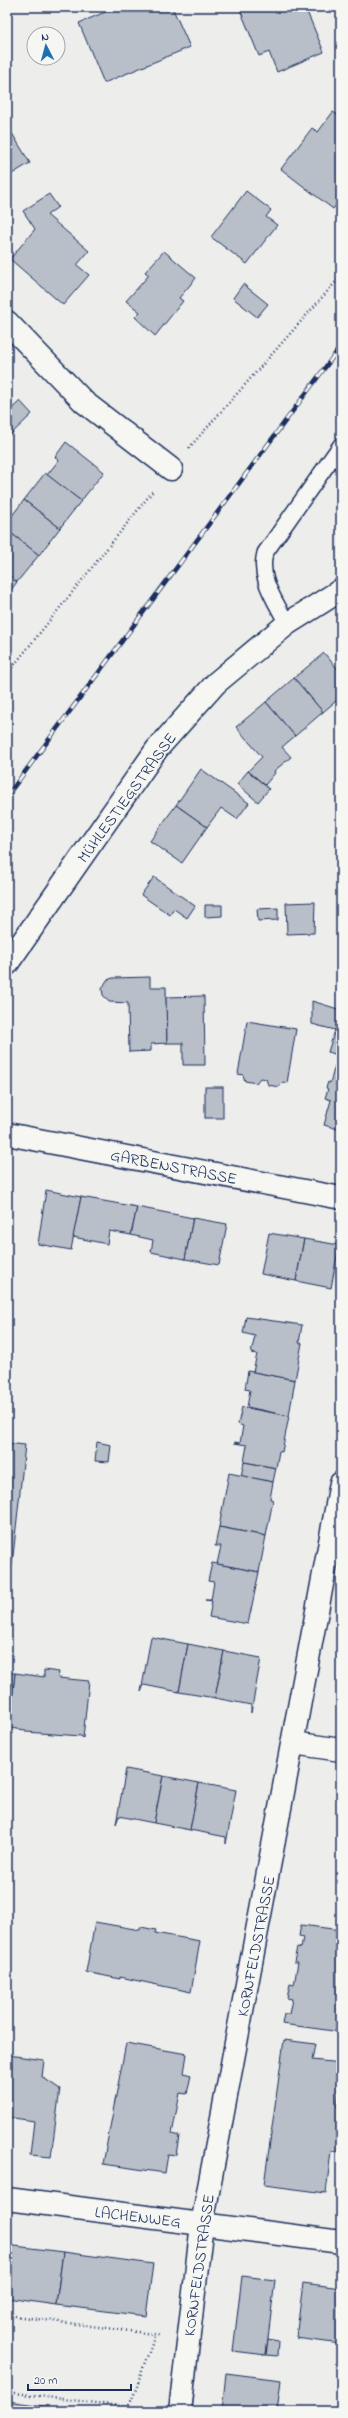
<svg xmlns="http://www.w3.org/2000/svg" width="348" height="2418" font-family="'Indie Flower',sans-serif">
  <rect width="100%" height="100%" fill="#edeeec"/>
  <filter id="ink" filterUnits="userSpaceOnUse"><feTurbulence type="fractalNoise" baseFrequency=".025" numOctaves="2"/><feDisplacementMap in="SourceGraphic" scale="8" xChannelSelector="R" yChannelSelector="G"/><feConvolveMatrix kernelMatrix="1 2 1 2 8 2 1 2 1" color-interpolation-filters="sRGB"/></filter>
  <g filter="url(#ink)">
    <g fill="#b9bfc8" stroke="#1b2f5e">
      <polygon points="117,7 172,7 190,47 104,83 79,23"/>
      <polygon points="239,7 305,7 324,52 277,72 269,52 259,56"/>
      <polygon points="333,112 341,117 341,198 333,209 281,169 312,128 318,132"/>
      <polygon points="7,125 30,163 7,177"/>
      <polygon points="246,191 271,210 266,217 277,225 247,264 211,237"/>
      <polygon points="49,194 58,207 47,215 89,251 77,265 89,275 63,305 10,259 35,229 23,211"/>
      <polygon points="164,251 196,278 179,298 183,301 155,336 135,317 140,312 126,301 149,275 145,272"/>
      <polygon points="243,284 268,304 257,317 233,298"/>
      <polygon points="20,401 32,414 7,438 7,413"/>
      <polygon points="66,442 104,472 81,501 47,475 59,460 55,457"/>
      <polygon points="45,473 81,501 60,528 24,500"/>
      <polygon points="24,500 60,528 39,555 7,530 7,522"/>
      <polygon points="7,530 39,555 17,582 7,574"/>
      <polygon points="7,574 17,582 7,595"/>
      <polygon points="324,653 341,673 341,707 336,701 323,712 294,678"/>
      <polygon points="294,678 323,712 295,736 266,702"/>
      <polygon points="266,702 295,736 282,747 291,757 274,771 275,773 265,785 248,771 262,757 236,727"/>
      <polygon points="201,769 249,803 237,819 221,808 207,827 176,805"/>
      <polygon points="248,771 269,789 258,802 237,784"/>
      <polygon points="176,805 207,827 182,863 150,841"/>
      <polygon points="154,877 195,906 187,918 174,909 170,915 141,895"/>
      <polygon points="315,902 314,933 287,934 286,903"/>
      <polygon points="205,905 222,905 222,916 205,917"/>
      <polygon points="278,908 278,920 258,921 257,909"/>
      <polygon points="150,977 150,987 166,987 167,1043 151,1044 151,1051 129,1052 128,1003 109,1002 103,995 102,989 107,980 113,978"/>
      <polygon points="204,996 205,1065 183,1065 183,1043 167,1043 166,997"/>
      <polygon points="312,1001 341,1010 339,1031 312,1024"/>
      <polygon points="247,1021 296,1029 287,1083 283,1082 279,1087 268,1085 266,1079 260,1078 256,1083 245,1081 243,1075 238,1074"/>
      <polygon points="335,1030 341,1032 341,1130 324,1125 331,1100 325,1098 328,1089 326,1088 328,1082 330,1083 338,1055 328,1052"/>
      <rect x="205" y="1087" width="18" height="31"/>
      <polygon points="46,1190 81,1197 71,1250 38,1244"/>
      <polygon points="81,1197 137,1207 131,1235 109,1231 107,1244 73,1237"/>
      <polygon points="137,1207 193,1218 185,1259 151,1252 153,1240 131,1235"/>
      <polygon points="193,1218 227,1224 219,1265 185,1259"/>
      <polygon points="269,1233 304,1239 296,1281 261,1274"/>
      <polygon points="304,1239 339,1245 331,1288 296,1281"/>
      <polygon points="246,1317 302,1325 299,1343 302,1343 295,1380 253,1372 257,1354 251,1353 255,1336 243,1333"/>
      <polygon points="248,1371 295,1380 289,1416 247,1407 250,1390 245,1389"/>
      <polygon points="242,1407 289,1416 282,1452 279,1451 276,1468 244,1462 247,1445 234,1443 235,1442 240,1443 243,1426 238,1424"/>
      <polygon points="97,1442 111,1445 109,1462 95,1461"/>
      <polygon points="7,1443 25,1445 7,1612"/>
      <polygon points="244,1462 276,1468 273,1482 241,1476"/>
      <polygon points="229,1473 273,1482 270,1499 273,1500 266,1536 219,1527"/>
      <polygon points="219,1527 266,1536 259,1572 217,1564 221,1546 215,1546"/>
      <polygon points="212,1563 259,1572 248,1624 209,1617 212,1601 205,1600 211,1600 214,1582 208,1581"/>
      <polygon points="151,1637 188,1644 179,1692 144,1685 141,1692"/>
      <polygon points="188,1644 224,1651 215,1698 179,1692"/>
      <polygon points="224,1651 261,1658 251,1713 251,1705 215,1698"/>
      <polygon points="44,1670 59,1672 58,1678 89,1681 83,1738 81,1736 26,1732 26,1730 9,1728 15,1673 44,1677"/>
      <polygon points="7,1673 15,1673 9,1728 7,1727"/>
      <polygon points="126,1769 163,1776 154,1823 119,1816 116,1824"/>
      <polygon points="163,1776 199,1783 190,1830 154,1823"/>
      <polygon points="199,1783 236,1790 226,1844 226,1837 190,1830"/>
      <polygon points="95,1922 140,1930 141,1927 156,1930 155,1933 200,1941 191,1992 120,1977 120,1979 86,1972"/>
      <polygon points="301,1925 341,1930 341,2032 282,2024 284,2014 289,2014 292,1999 287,1998 290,1984 294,1985 298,1962 294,1962 297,1947 301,1948 303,1937 299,1936"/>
      <polygon points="284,2040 315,2044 312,2060 341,2063 337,2107 341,2107 341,2152 331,2151 326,2193 264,2185"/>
      <polygon points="126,2043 187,2054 184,2073 191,2075 187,2094 180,2093 172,2134 179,2136 176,2155 168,2154 165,2173 103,2164"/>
      <polygon points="8,2055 44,2060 42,2077 60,2089 51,2157 30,2155 34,2121 7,2117"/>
      <polygon points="7,2245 63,2252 56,2305 7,2298"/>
      <polygon points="63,2252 153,2264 146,2316 56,2305"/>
      <polygon points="242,2276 275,2280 266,2355 233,2351"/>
      <polygon points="303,2283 341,2288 341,2344 296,2338"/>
      <polygon points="268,2339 278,2341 277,2356 266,2355"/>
      <polygon points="226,2373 281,2380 277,2411 222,2411"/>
      <polygon points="7,2401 44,2406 43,2411 7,2411"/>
      <polygon points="44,2406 83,2411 43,2411"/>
    </g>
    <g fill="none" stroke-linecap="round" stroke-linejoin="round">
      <g stroke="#1b2f5e" stroke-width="18">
        <path id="lane" d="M287,624C276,601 258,579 265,553L341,445"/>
      </g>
      <g stroke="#1b2f5e" stroke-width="25">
        <g id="street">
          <polyline points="7,322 84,402 171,469"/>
          <polyline points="7,964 157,749 216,683 287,624 341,590"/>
          <polyline points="7,1134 341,1198"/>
          <polyline points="293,1743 341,1750"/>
          <polyline points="7,2199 341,2242"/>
          <polyline points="180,2411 202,2224 341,1483"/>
        </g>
      </g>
      <g stroke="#1b2f5e" stroke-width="2.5" stroke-dasharray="1 3" stroke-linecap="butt">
        <polyline points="189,448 341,276"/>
        <polyline points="7,674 153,491"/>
        <polyline points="7,2315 160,2335"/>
        <path d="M7,2392L128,2407C136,2392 139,2380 144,2365C148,2353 153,2346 154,2334"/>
        <polyline points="128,2407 134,2411"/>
      </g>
      <use href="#lane" stroke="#f6f6f2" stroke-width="15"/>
      <use href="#street" stroke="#f6f6f2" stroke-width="22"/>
      <g stroke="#1b2f5e" stroke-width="4.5">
        <polyline id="rail" points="7,796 341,346"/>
      </g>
      <use href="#rail" stroke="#f6f6f2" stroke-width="3" stroke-dasharray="9" stroke-linecap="butt"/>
    </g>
  </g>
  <g text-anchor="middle" stroke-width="3" stroke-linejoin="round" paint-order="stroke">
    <g font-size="16" fill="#1b2f5e" stroke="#f6f6f2">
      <text transform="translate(126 797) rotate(-54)" y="6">MÜHLESTIEGSTRASSE</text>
      <text transform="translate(174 1166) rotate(11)" y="6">GARBENSTRASSE</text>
      <text transform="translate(255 1946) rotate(-79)" y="6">KORNFELDSTRASSE</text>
      <text transform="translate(138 2216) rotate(7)" y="6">LACHENWEG</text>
      <text transform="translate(198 2265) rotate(-82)" y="6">KORNFELDSTRASSE</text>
    </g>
  </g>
  <rect width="348" height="2418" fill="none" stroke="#f6f6f2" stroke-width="24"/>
  <rect x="12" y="12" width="324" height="2394" fill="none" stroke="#1b2f5e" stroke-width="1.5" filter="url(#ink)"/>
  <g transform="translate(46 46) rotate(354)"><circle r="19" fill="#f6f6f2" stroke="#9ea6b7"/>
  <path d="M0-3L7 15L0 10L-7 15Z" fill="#1f6fb2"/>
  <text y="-6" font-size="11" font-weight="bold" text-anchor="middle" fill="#1b2f5e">N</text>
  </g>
  <path d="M28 2384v6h103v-6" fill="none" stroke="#1b2f5e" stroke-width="2"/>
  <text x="34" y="2384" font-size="12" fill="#1b2f5e" stroke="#f6f6f2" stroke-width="3" paint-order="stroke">20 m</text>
</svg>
